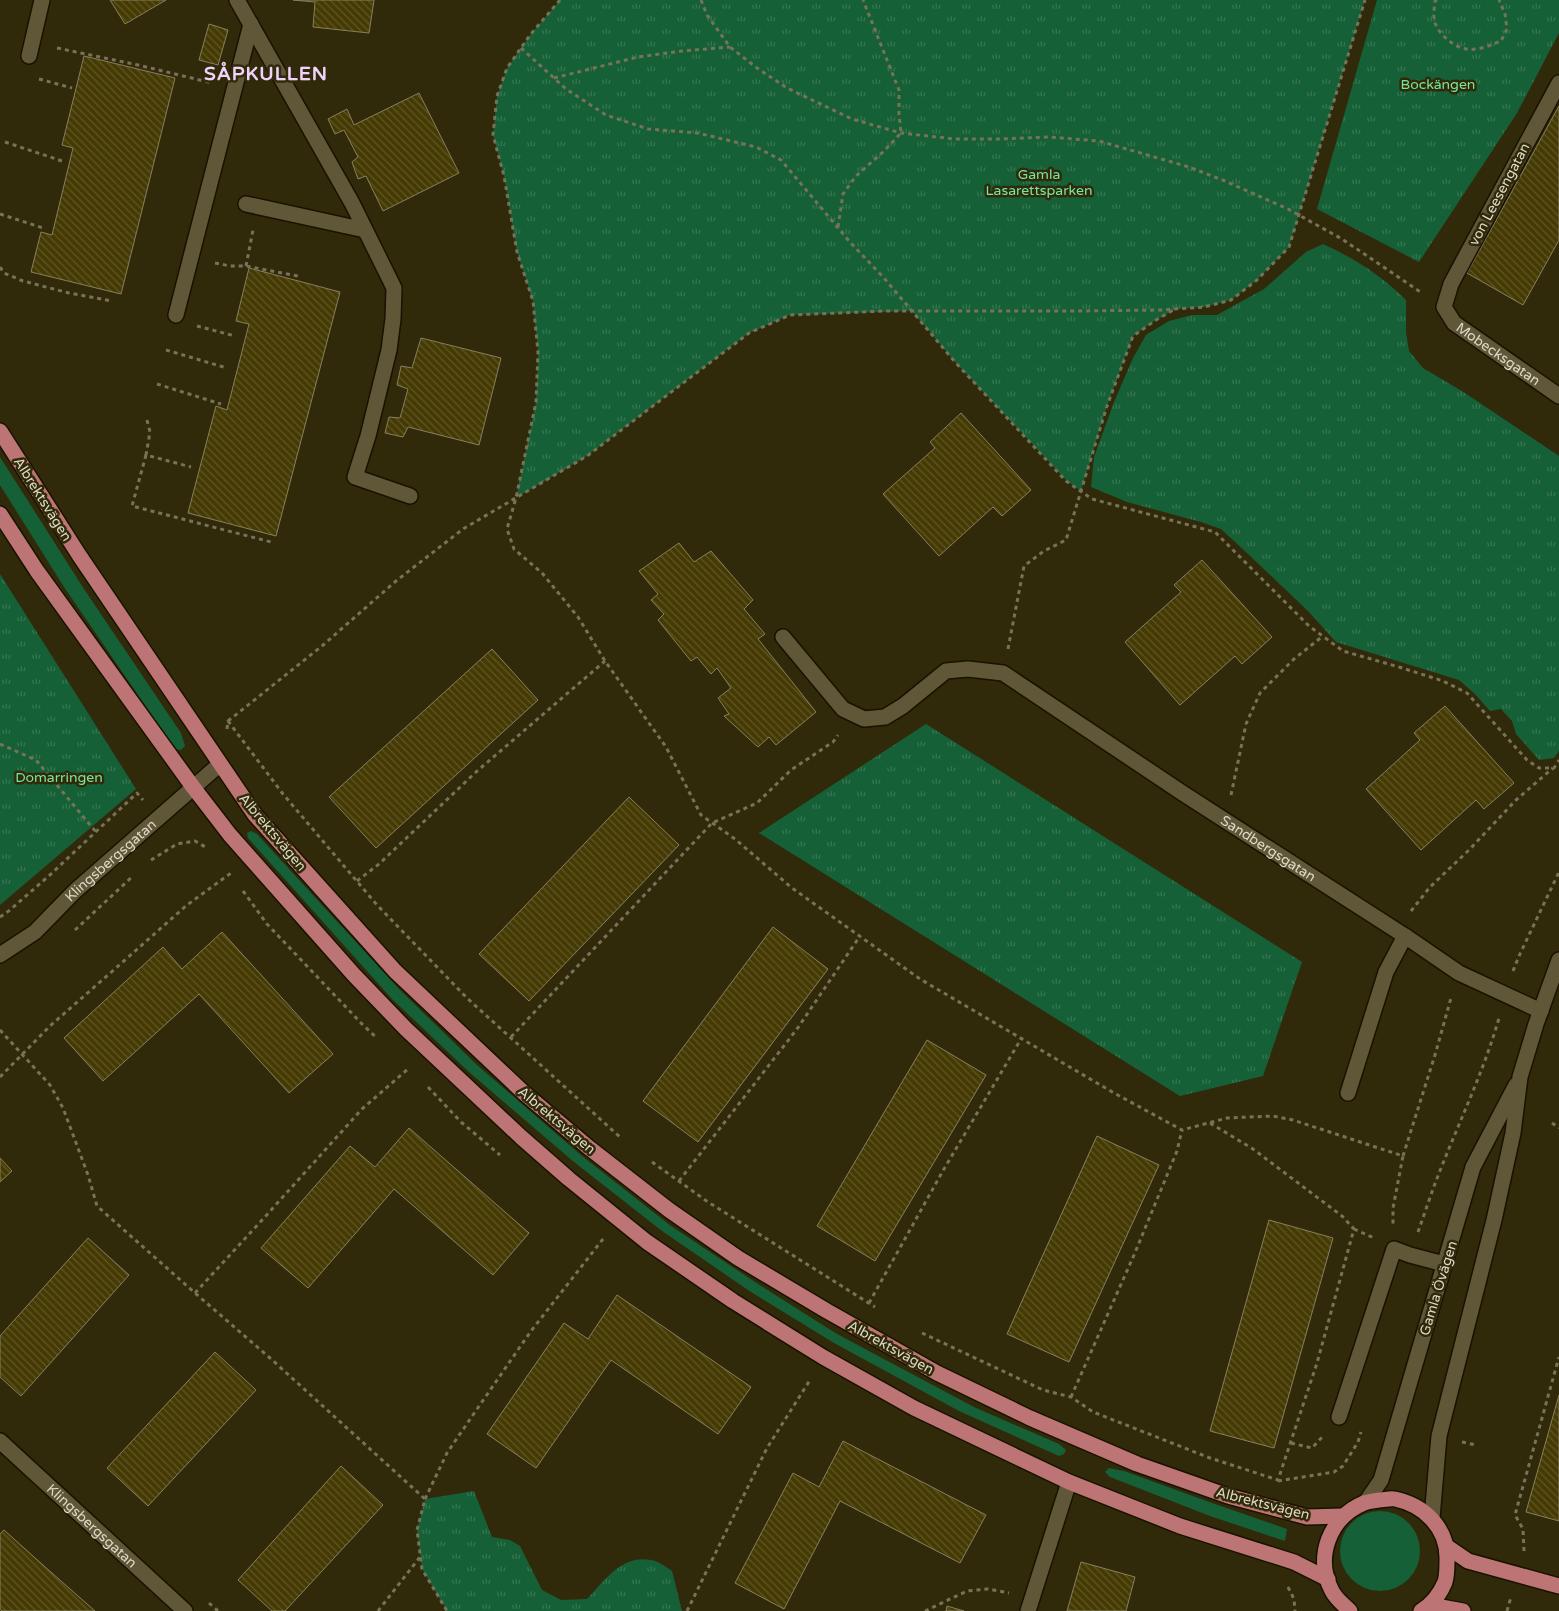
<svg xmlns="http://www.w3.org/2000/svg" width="1559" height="1611" font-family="'Varela Round',sans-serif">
  <defs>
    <pattern id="park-tufts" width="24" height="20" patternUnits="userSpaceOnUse" patternTransform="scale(1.25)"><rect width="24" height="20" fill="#156037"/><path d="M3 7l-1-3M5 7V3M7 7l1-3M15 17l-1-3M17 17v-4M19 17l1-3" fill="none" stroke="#377652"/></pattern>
    <pattern id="building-back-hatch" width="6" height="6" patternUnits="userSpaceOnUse" patternTransform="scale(1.25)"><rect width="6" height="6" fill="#453a03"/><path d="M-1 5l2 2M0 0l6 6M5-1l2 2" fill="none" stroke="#5f5626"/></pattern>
  </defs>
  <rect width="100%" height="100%" fill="#312a0a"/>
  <g fill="#156037">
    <polygon points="0,457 84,589 181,733 185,746 181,750 175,749 64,587 0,485"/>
    <polygon points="251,831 257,834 399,989 477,1065 582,1156 671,1226 758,1284 837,1334 974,1407 1059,1444 1066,1450 1064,1454 1059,1456 959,1411 834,1343 751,1292 662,1231 574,1162 469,1072 392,999 248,838 247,833"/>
    <polygon points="1109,1468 1124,1471 1212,1503 1287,1529 1285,1541 1210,1516 1110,1477 1105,1472"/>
    <circle cx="1380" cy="1551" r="40"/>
  </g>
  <g fill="url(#park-tufts)">
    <polygon points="560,0 1365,0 1289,247 1257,280 1231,300 1204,307 1176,309 1156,320 1133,336 1107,406 1081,491 1066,480 955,362 912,311 790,315 749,333 587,456 516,498 536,402 538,352 533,301 517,252 504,176 493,135 497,96 507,68 530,35"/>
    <polygon points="1377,0 1559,0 1559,33 1517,113 1419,262 1317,209"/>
    <path d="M1323,244C1354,258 1382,276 1406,300V332L1409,351L1423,368L1465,393L1559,456V751L1554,758L1539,760L1516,734L1512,721L1501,709L1490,711L1475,694L1459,680L1336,642L1309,612L1246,552L1221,529L1201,522L1127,502L1091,487L1094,457L1114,402L1133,358L1146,335L1169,321L1192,315H1217L1264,289L1306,252Z"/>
    <polygon points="0,574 136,789 0,905"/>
    <polygon points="926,724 1302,962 1263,1076 1180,1096 759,833"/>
    <path d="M474,1491L492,1537L510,1540L520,1546L542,1590L561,1600L587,1599C604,1581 622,1554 651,1560C658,1561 666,1567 672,1571L682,1611H447L422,1569L417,1530L425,1499Z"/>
  </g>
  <g fill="url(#building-back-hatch)" stroke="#87805f">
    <polygon points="110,0 166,0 125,24"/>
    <polygon points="293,0 374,0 369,33 313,27 315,2"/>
    <polygon points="209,24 228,30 218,65 199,60"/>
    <polygon points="84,56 175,78 121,294 31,272 41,232 52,235 73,148 62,145"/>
    <polygon points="419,93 459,173 383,211 366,176 358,179 352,162 358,157 344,130 335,134 328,119 347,109 354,125"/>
    <polygon points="1559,106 1559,240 1523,305 1467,273"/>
    <polygon points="249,268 340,292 276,536 188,513 216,406 227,410 249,324 236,321"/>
    <polygon points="421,338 501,358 479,445 408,427 403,437 385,433 389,417 400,418 408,389 397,385 401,366 412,368"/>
    <polygon points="961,413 1031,490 1002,516 993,507 939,556 883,494 935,448 930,442"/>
    <polygon points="679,543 694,562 711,551 753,600 744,609 765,634 758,639 816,712 776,745 769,737 758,747 724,716 729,714 718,698 731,688 717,668 711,674 697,657 691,661 658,620 664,614 651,600 658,594 639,571"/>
    <polygon points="1202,560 1272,637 1242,664 1235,656 1180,705 1125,642 1181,592 1174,585"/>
    <polygon points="492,649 538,700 376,848 329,797"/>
    <polygon points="1445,706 1514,783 1484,809 1476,800 1421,850 1366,789 1420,740 1414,733"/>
    <polygon points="629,797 679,845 529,1001 479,954"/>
    <polygon points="773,927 828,969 698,1142 643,1101"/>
    <polygon points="222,932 333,1054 289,1093 199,994 103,1081 64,1038 163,947 182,969"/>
    <polygon points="927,1040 986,1075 875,1261 817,1226"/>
    <polygon points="409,1128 529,1233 493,1275 394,1189 308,1288 261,1248 350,1146 375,1167"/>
    <polygon points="1097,1136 1159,1165 1069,1362 1007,1334"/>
    <polygon points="0,1158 12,1171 0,1182"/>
    <polygon points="1269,1220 1333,1238 1274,1448 1210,1431"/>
    <polygon points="88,1238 129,1275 21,1396 0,1377 0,1336"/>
    <polygon points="617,1295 751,1387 718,1434 611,1360 536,1468 487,1434 564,1323 588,1339"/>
    <polygon points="215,1352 256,1390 148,1506 107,1468"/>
    <polygon points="1559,1395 1559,1521 1526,1512"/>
    <polygon points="843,1441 986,1515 960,1563 840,1501 784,1609 735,1583 793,1473 819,1487"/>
    <polygon points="341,1466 383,1505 285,1611 272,1611 238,1580"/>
    <polygon points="4,1530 44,1566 95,1611 2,1611 0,1609 0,1534"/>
    <polygon points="1081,1562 1135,1577 1126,1611 1067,1611"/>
    <polygon points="947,1606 964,1611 946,1611"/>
  </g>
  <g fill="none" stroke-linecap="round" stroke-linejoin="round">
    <g stroke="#181200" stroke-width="18">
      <g id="minor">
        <polyline points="237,0 352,203 394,288 393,319 389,350 368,436 355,477 410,496"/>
        <polyline points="29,56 42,0"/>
        <path id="s1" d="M1559,83L1451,284L1444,307L1454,323L1559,396"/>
        <polyline points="246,204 365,230"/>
        <polyline points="176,315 251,24"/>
        <path id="s2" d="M783,637L843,709L864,719L885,717L903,706L946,671L968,669L1003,673L1184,794L1405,936L1459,973L1541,1011"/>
        <path id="s3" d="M0,955L35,932L75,891L220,764"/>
        <polyline points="1348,1093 1386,972 1405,936"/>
        <polyline points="1339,1417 1394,1249 1410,1255 1444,1264"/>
        <path id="s4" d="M0,1441L185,1611"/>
        <polyline points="1366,1502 1381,1480 1473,1167 1516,1085"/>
        <polyline points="1432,1518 1439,1436 1494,1220 1513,1133 1520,1077 1536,1024 1559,960"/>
        <polyline points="1028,1611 1069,1482"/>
      </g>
    </g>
    <g stroke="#181200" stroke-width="18">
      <g id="major">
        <polyline points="0,431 79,555 255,815 395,971 524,1093 588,1147 669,1210 738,1258 827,1311 937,1373 1030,1418 1137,1464 1228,1496 1307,1517 1342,1516"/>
        <polyline points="0,514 37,571 193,787 230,835 354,975 406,1029 521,1137 569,1179 647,1242 733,1301 823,1357 914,1408 1069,1482 1180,1526 1294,1562 1328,1579"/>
        <polyline points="1446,1546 1468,1561 1559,1586"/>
        <polyline points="1430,1605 1463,1611"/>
        <path d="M1350,1611C1344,1605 1336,1599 1332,1591C1314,1557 1330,1517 1364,1503C1369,1501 1375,1501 1379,1500C1384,1500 1390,1498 1395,1499C1424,1505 1448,1528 1447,1560C1447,1566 1447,1576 1445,1582C1440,1594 1431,1605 1421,1611"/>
      </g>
    </g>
    <g stroke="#787258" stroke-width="3" stroke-dasharray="4 4" stroke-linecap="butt">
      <polyline points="560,0 530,35 507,68 497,96 493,135 504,176 517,252 533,301 538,352 536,402 516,498 507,529 514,549 542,573 578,617 605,661 666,747 701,815 735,839 792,888 920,979 1114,1093 1182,1130 1227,1118 1273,1116 1293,1120 1403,1156 1393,1208 1393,1225"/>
      <polyline points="701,0 707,15 730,47 757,68 787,88 852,119 901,133 955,139 1000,139 1049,137 1099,141 1189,167 1225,181 1288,209 1342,239 1422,293"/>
      <path d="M1437,0L1435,1C1435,6 1433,12 1434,17C1434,31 1453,47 1466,49C1478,51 1491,45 1501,41L1507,29L1505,14L1499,0"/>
      <polyline points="57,48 138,65 212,83"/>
      <polyline points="521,48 566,89 606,115 648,129 698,133 756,147 781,160 849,241 884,278 955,362 1066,481 1092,499 1215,532 1309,626 1343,651 1399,667 1443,681 1467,693 1527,760 1539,768 1554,768 1559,760"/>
      <polyline points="554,78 638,57 682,51 730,47"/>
      <polyline points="39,79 72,88"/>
      <polyline points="5,142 65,162"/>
      <polyline points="0,214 43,228"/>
      <polyline points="838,227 843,194 856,176 883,152 901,133 899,114 899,90 863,0"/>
      <polyline points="215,263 230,266 246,266 298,276"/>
      <polyline points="246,266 253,230"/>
      <polyline points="0,267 4,273 23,281 69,293 112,301"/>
      <polyline points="197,326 235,336"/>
      <polyline points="166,350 227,368"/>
      <polyline points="157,384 221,404"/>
      <polyline points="147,420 150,432 146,455 191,467"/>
      <polyline points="146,455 132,506 271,542"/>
      <polyline points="1008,649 1024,566 1044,551 1066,540 1107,406 1133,336 1156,320 1175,309"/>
      <polyline points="228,721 283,794 377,905 468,999 621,1138"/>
      <polyline points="227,729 228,721 322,646 396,581 463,529 587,456 749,333 790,315 885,311 1076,311 1161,310 1204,307 1231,300 1257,280 1289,247 1365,0"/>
      <polyline points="0,744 36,760 96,832"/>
      <polyline points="1231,795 1246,724 1260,693 1294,659 1323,636"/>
      <polyline points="151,860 177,844 195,841 207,848"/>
      <polyline points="357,881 379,864 476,772 605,661"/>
      <polyline points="243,891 267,924 362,1024 377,1038"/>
      <polyline points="1411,911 1430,887 1469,850 1516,800 1553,768"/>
      <polyline points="0,917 10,910 51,874 137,793 143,800"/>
      <polyline points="75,930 133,876"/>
      <polyline points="1513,971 1519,956 1559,872"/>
      <polyline points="0,1030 50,1085 63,1108 88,1175 97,1206 195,1293 270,1358 425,1499 417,1530 422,1569 447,1611"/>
      <polyline points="511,1037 712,823 757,803 791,770 833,742 838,735"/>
      <polyline points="0,1077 50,1026 125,960 187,905 231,873"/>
      <polyline points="428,1087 461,1122 500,1155"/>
      <polyline points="1552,1123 1559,1128"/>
      <polyline points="1403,1156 1435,1055 1451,998"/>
      <polyline points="652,1162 708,1202 875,1307"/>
      <polyline points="679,1181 797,1029 860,936"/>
      <polyline points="1354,1229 1374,1238"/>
      <path d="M1418,1232C1424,1215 1430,1197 1436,1181C1457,1126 1483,1074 1499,1018"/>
      <polyline points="195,1293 263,1219 362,1109 409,1068"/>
      <polyline points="869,1303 944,1169 1021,1039"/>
      <polyline points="922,1333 1043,1390 1071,1397 1093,1412 1210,1458 1278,1480 1317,1363 1354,1229 1342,1216 1253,1149 1210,1123"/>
      <polyline points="1071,1397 1134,1255 1177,1151 1182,1130"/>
      <polyline points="1462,1442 1476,1445"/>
      <polyline points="1291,1443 1312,1448 1324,1435"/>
      <polyline points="1278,1481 1334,1472 1343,1466 1358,1442 1361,1432"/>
      <polyline points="425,1499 447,1453 475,1412 531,1331 603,1239"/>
      <polyline points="1524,1551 1523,1529 1515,1515 1559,1357"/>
      <polyline points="1288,1587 1294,1599 1295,1611"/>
      <polyline points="209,1603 218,1611"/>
      <polyline points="378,1611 420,1557"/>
      <polyline points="687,1611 767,1448 810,1380"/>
      <polyline points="925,1611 967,1591 988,1589 1009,1593"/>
      <polyline points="1507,1611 1511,1597"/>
    </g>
    <use href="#minor" stroke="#5f5738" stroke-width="15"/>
    <use href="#major" stroke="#bc7474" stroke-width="15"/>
  </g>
  <g text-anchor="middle" stroke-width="5" stroke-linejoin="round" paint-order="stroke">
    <g font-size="14" fill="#75e79f" stroke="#312a0a">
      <text x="1438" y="89">Bockängen</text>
      <text x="1039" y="179">Gamla<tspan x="1039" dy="16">Lasarettsparken</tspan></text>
      <text x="59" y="782">Domarringen</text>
    </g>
    <g font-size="14" fill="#ddd9c8" stroke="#312a0a">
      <text transform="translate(1499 194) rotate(-62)" y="5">von Leesengatan</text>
      <text dy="5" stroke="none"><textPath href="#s1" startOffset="325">Mobecksgatan</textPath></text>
      <text transform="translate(43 499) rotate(58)" y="5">Albrektsvägen</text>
      <text transform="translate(273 832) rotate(50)" y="5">Albrektsvägen</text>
      <text dy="5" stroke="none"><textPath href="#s2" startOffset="590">Sandbergsgatan</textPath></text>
      <text dy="5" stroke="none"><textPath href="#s3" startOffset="146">Klingsbergsgatan</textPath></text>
      <text transform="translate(557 1120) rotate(40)" y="5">Albrektsvägen</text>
      <text transform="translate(1438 1288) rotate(-73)" y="5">Gamla Övägen</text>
      <text transform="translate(891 1347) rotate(29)" y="5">Albrektsvägen</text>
      <text transform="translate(1263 1503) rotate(14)" y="5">Albrektsvägen</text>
      <text dy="5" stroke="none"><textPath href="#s4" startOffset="125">Klingsbergsgatan</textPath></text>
    </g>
    <g font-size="19" font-weight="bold" letter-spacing="1" fill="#efd3fa" stroke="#312a0a">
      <text x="266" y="80">SÅPKULLEN</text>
    </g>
  </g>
</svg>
